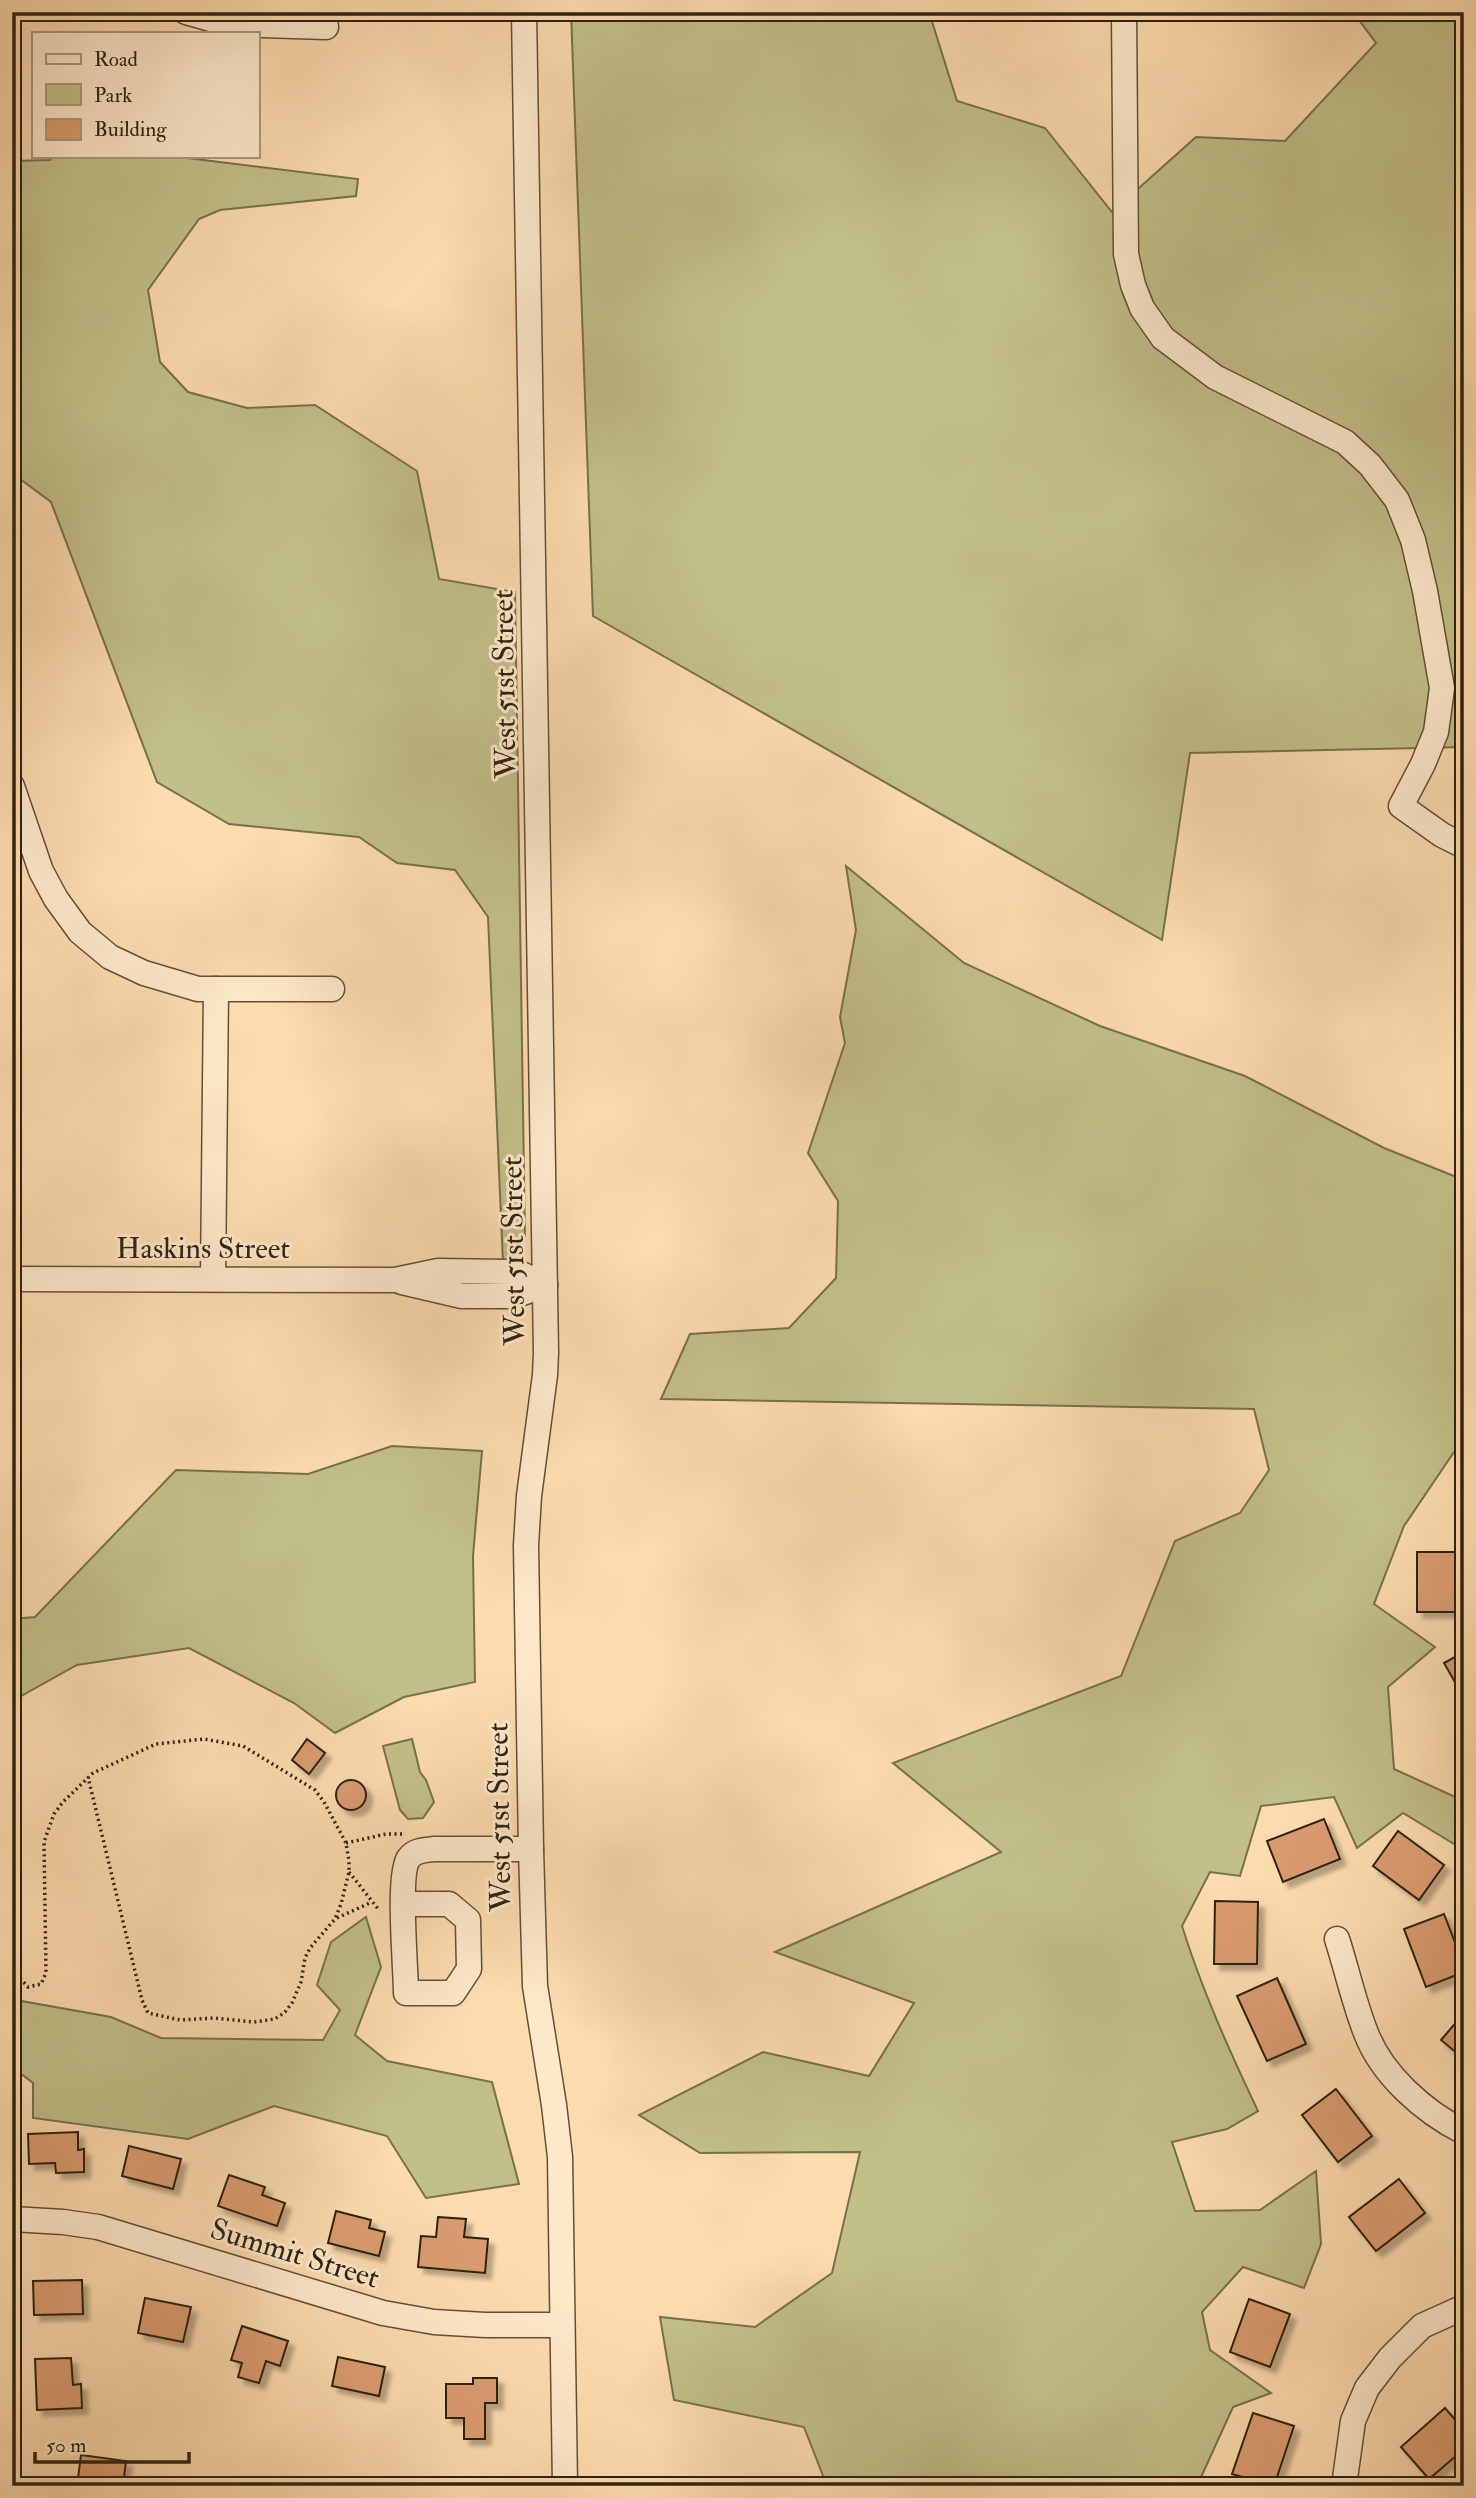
<svg xmlns="http://www.w3.org/2000/svg" width="1476" height="2498" font-family="'IM FELL Double Pica',serif">
  <defs>
    <filter id="shadow"><feDropShadow dx="6" dy="6" stdDeviation="2" flood-color="#0004"/></filter>
  </defs>
  <rect width="100%" height="100%" fill="#fcdbae"/>
  <filter id="stains"><feTurbulence type="fractalNoise" baseFrequency=".00286" numOctaves="4"/><feColorMatrix values="0 0 0 0 .2 0 0 0 0 .09 0 0 0 0 .02 0 0 0 .5 -.17"/></filter>
  <radialGradient id="worn" r=".72"><stop offset=".6" stop-color="#630" stop-opacity="0"/><stop offset="1" stop-color="#630" stop-opacity=".3"/></radialGradient>
  <g fill="#c2bf88" stroke="#78704c" stroke-width="2">
    <polygon points="571,12 929,12 957,101 1045,128 1112,212 1196,137 1285,141 1376,43 1353,12 1464,12 1464,747 1190,753 1162,940 593,616"/>
    <polygon points="52,156 171,156 358,179 356,196 220,210 199,219 148,290 160,362 188,392 247,408 315,405 417,471 439,579 515,592 525,1239 513,1258 503,1263 488,917 455,870 397,863 359,837 229,824 157,782 51,502 12,473 12,161 50,160"/>
    <path d="M846,866L964,963L1100,1026L1245,1076L1384,1148L1464,1180V1448L1454,1452L1404,1526L1374,1604L1435,1647L1388,1687L1394,1769L1464,1801V1850L1403,1813L1357,1848L1334,1797L1261,1806L1240,1876L1210,1872L1182,1926C1202,1990 1229,2050 1258,2111L1227,2129L1172,2142L1195,2211L1260,2210L1316,2171L1321,2244L1304,2288L1243,2267L1202,2312L1210,2350L1271,2393L1233,2407L1197,2486H827L804,2427L674,2400L660,2317L755,2327L832,2273L860,2152L700,2153L639,2115L763,2052L869,2076L914,2003L775,1952L1001,1852L893,1763L1121,1676L1175,1541L1240,1513L1269,1470L1254,1409L661,1399L690,1334L789,1328L836,1278L838,1201L808,1153L845,1043L840,1017L856,930Z"/>
    <polygon points="392,1446 482,1451 473,1556 475,1682 404,1697 335,1733 294,1703 189,1648 77,1665 12,1701 12,1619 35,1617 176,1470 308,1474"/>
    <polygon points="412,1739 420,1772 426,1780 434,1802 423,1818 408,1819 400,1810 383,1746"/>
    <polygon points="366,1917 381,1967 355,2035 387,2061 492,2082 519,2184 426,2198 387,2136 274,2106 188,2139 33,2118 33,2083 12,2067 12,1987 16,2000 111,2017 161,2038 323,2040 340,2010 317,1985 331,1942"/>
  </g>
  <g fill="#d99c6f" stroke="#2f2211" stroke-width="2" filter="url(#shadow)">
    <rect x="1417" y="1552" width="43" height="60"/>
    <polygon points="1464,1652 1464,1698 1444,1663"/>
    <polygon points="307,1739 325,1753 309,1774 292,1760"/>
    <circle cx="351" cy="1795" r="15"/>
    <polygon points="1324,1819 1340,1859 1283,1882 1267,1841"/>
    <polygon points="1398,1831 1444,1865 1419,1900 1373,1866"/>
    <polygon points="1215,1901 1258,1902 1257,1964 1214,1964"/>
    <polygon points="1444,1914 1464,1966 1464,1972 1426,1987 1404,1929"/>
    <polygon points="1277,1978 1306,2044 1267,2061 1237,1996"/>
    <polygon points="1464,2013 1464,2059 1441,2040"/>
    <polygon points="1336,2089 1372,2136 1338,2162 1302,2115"/>
    <polygon points="78,2132 78,2150 84,2149 84,2172 56,2173 55,2163 29,2164 28,2134"/>
    <polygon points="129,2146 181,2159 173,2189 122,2176"/>
    <polygon points="229,2175 265,2187 262,2195 285,2203 277,2226 218,2206"/>
    <polygon points="1399,2179 1425,2213 1376,2251 1349,2217"/>
    <polygon points="336,2211 371,2220 369,2228 385,2232 379,2256 328,2243"/>
    <polygon points="438,2217 466,2219 464,2237 488,2239 485,2273 418,2267 421,2236 436,2237"/>
    <polygon points="82,2280 83,2314 34,2315 33,2281"/>
    <polygon points="145,2298 191,2307 183,2342 138,2333"/>
    <polygon points="1249,2299 1290,2314 1270,2367 1230,2352"/>
    <polygon points="242,2326 288,2341 280,2366 266,2361 259,2383 238,2377 242,2363 231,2360"/>
    <polygon points="338,2357 385,2367 379,2396 332,2386"/>
    <polygon points="71,2358 73,2385 81,2384 82,2408 37,2410 35,2359"/>
    <polygon points="473,2378 497,2378 497,2403 485,2403 485,2439 464,2439 464,2418 446,2418 446,2384 473,2384"/>
    <polygon points="1445,2408 1464,2430 1464,2449 1429,2479 1401,2447"/>
    <polygon points="1253,2413 1294,2426 1274,2486 1232,2474"/>
    <polygon points="81,2455 126,2461 123,2486 77,2486"/>
  </g>
  <g fill="none" stroke-linecap="round" stroke-linejoin="round">
    <g stroke="#625038" stroke-width="27">
      <g id="minor">
        <polyline points="186,12 228,24 326,27"/>
        <polyline points="524,12 546,1353 545,1375 529,1496 526,1545 531,1849 535,1986 554,2105 560,2157 565,2486"/>
        <polyline points="1124,12 1126,254 1133,285 1142,308 1163,338 1215,377 1345,442 1370,465 1397,500 1413,540 1425,591 1442,688 1436,732 1423,764 1401,806 1442,835 1464,846"/>
        <polyline points="12,786 41,871 56,899 80,932 110,957 144,973 198,989 332,989"/>
        <polyline points="12,1279 395,1280 438,1271 517,1272 545,1285"/>
        <polyline points="213,1279 216,989"/>
        <polyline points="402,1282 462,1296 514,1296 545,1285"/>
        <path d="M404,1904H449L468,1920L469,1969L453,1993H406C406,1969 397,1873 409,1858C415,1850 425,1850 434,1849H531"/>
        <path d="M1337,1939C1347,1970 1354,2003 1366,2033C1382,2075 1424,2112 1464,2132"/>
        <polyline points="12,2219 63,2222 98,2227 383,2313 434,2322 485,2325 562,2325"/>
        <polyline points="1344,2486 1353,2421 1367,2388 1390,2358 1422,2326 1464,2307"/>
      </g>
    </g>
    <g stroke="#2f2211" stroke-width="3.5" stroke-dasharray="2 3.5" stroke-linecap="butt">
      <polyline points="346,1843 386,1834 402,1834"/>
      <polyline points="349,1872 379,1910"/>
      <polyline points="337,1918 372,1902"/>
      <polyline points="12,1952 19,1977 28,1987 41,1984 46,1973 44,1842 54,1814 63,1802 93,1773 156,1744 204,1739 243,1746 315,1790 324,1802 346,1843 349,1861 349,1872 341,1904 335,1919 310,1948 305,1958 301,1982 292,2003 285,2012 275,2019 254,2022 214,2018 180,2020 148,2013 142,2000 88,1777"/>
    </g>
    <use href="#minor" stroke="#fde8ca" stroke-width="24"/>
  </g>
  <g text-anchor="middle" stroke-width="6" stroke-linejoin="round" paint-order="stroke">
    <g font-size="30" fill="#2f2211" stroke="#fde8ca">
      <text transform="translate(504 684) rotate(-91)" y="10">West 51st Street</text>
      <text x="203" y="1258">Haskins Street</text>
      <text transform="translate(513 1251) rotate(-91)" y="10">West 51st Street</text>
      <text transform="translate(499 1817) rotate(-91)" y="10">West 51st Street</text>
      <text transform="translate(295 2253) rotate(17)" y="10">Summit Street</text>
    </g>
  </g>
  <rect width="1476" height="2498" fill="none" stroke="#fcdbae" stroke-width="42"/>
  <rect x="14" y="14" width="1448" height="2470" fill="none" stroke="#2f2211" stroke-width="3.5"/>
  <rect x="21" y="21" width="1434" height="2456" fill="none" stroke="#2f2211" stroke-width="2"/>
  <rect x="32" y="32" width="228" height="126" fill="#fde8ca" stroke="#ab9980" stroke-width="2"/>
  <rect x="46" y="54" width="35" height="10" fill="#fde8ca" stroke="#ab9980" stroke-width="2"/>
  <text x="94" y="66" font-size="21" fill="#2f2211">Road</text>
  <rect x="46" y="84" width="35" height="21" fill="#c2bf88" stroke="#ab9980" stroke-width="2"/>
  <text x="94" y="102" font-size="21" fill="#2f2211">Park</text>
  <rect x="46" y="119" width="35" height="21" fill="#d99c6f" stroke="#ab9980" stroke-width="2"/>
  <text x="94" y="136" font-size="21" fill="#2f2211">Building</text>
  <path d="M35 2452v10h154v-10" fill="none" stroke="#2f2211" stroke-width="3.5"/>
  <text x="46" y="2452" font-size="21" fill="#2f2211" stroke="#fde8ca" stroke-width="5" paint-order="stroke">50 m</text>
  <rect width="100%" height="100%" filter="url(#stains)"/>
  <rect width="100%" height="100%" fill="url(#worn)"/>
</svg>
